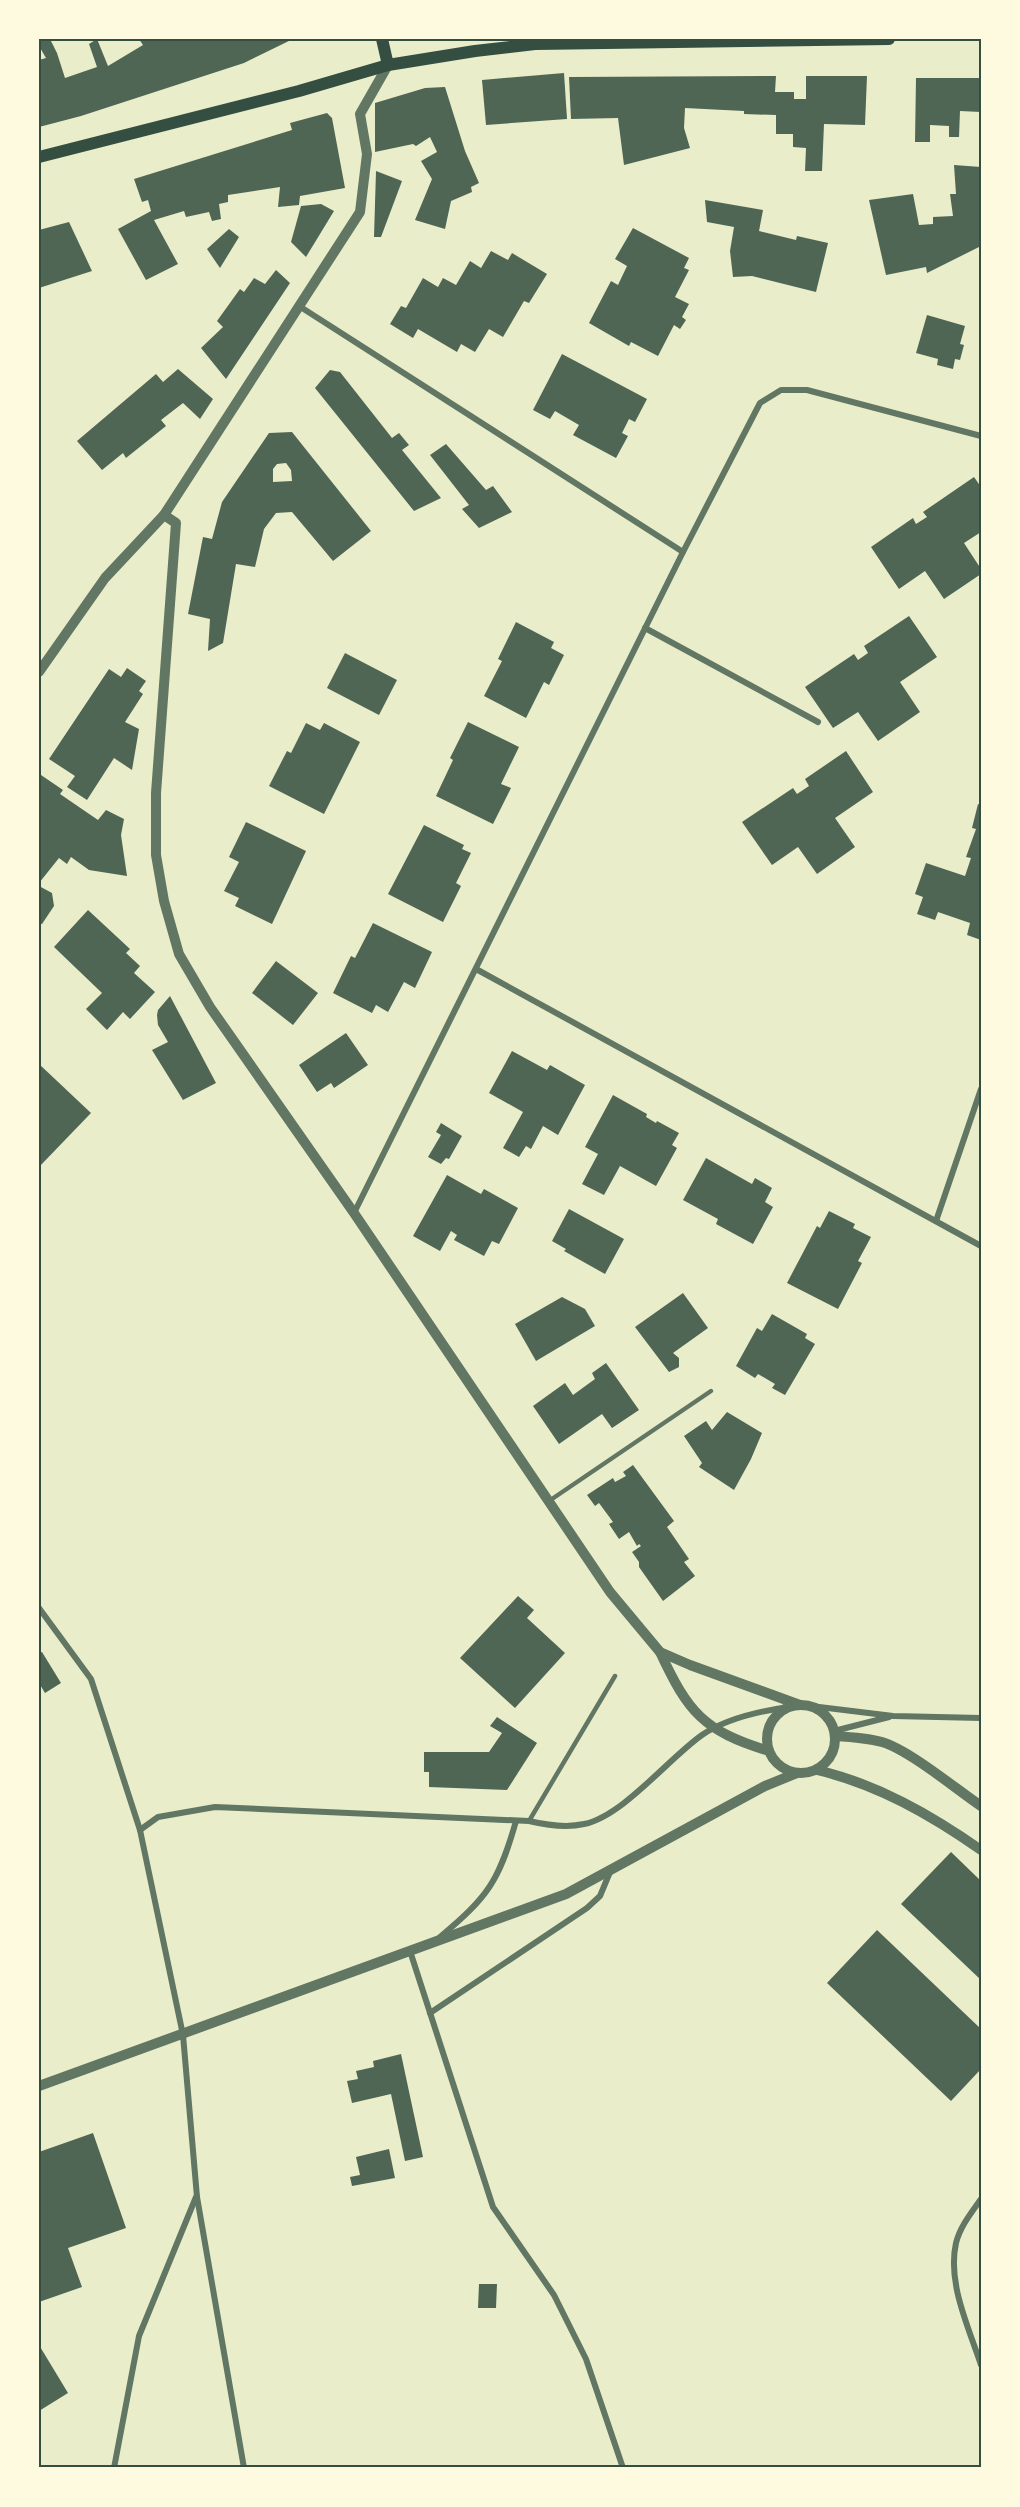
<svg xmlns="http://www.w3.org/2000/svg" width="1020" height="2507" font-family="'Alegreya Sans',sans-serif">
  <rect width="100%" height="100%" fill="#e9edc9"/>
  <g fill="#4f6655" fill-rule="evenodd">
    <polygon points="39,39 50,39 57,53 65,78 97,67 89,44 97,39 108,66 143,45 139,39 293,39 244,63 81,116 39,127 39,60 46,58 39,46"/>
    <polygon points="564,73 567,119 486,125 482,80"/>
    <polygon points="776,76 775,92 794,92 794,99 806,99 806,76 867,76 865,125 824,124 822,171 805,171 806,148 793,147 793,134 776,134 776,115 744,114 744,111 685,108 684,128 690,148 624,165 618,118 571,119 569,77"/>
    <polygon points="916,78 981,78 981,112 960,111 959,137 949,137 949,126 930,125 930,142 915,142"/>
    <polygon points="445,87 465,151 479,183 471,187 472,192 451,201 445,229 415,220 432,179 421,161 437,152 430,137 416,146 413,144 375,152 375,103 425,88"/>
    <polygon points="327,113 332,118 345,188 300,196 299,205 278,207 280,187 228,195 228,202 219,204 221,219 212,221 209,212 186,217 184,211 154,220 178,264 146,280 118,229 151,211 148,200 142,202 134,179 292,130 290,123"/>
    <polygon points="954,165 981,167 981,246 927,273 926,267 886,275 869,200 913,194 919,225 933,224 933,217 953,216 950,194 956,194"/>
    <polygon points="376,171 402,181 381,237 374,237"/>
    <polygon points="705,200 763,210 759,231 796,240 797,236 828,243 816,292 752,276 733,277 730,251 734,227 707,222"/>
    <polygon points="321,204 334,211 306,257 291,242 301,206"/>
    <polygon points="69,222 92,271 39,288 39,230"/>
    <polygon points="633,228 689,258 684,268 689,270 675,297 689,304 682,317 686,320 680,329 674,325 658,356 631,342 629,346 589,323 611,281 618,285 627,266 615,259"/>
    <polygon points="229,229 239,237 220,268 207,249"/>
    <polygon points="491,251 508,260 512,253 547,274 529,303 524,301 503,337 489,329 475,352 461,344 457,352 418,329 413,338 390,324 401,306 406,308 423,278 438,287 443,278 456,285 470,261 481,268"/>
    <polygon points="276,270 290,283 226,379 201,348 223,327 217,321 240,289 244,292 254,278 265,284"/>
    <polygon points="927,315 965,326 960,344 964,345 960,360 955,359 953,369 937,365 938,359 916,353"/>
    <polygon points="562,354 647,399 635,422 629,419 622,433 628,436 616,458 573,435 579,425 555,411 550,419 533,410"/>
    <polygon points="178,369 213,399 200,419 183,403 161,420 166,426 126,458 123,453 102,470 77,441 156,374 163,382"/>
    <polygon points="330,370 340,372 392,438 399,433 409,445 402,450 441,498 414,511 315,388"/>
    <path d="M292,432L371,531L333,561L292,512L276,513L264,529L255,567L236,564L223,643L208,651L210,619L188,614L203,537L212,539L222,502L269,433ZM286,463L291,470L292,481L273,482V469L277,464Z"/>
    <polygon points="446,444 486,490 493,486 512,512 479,528 462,509 469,505 430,455"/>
    <polygon points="974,477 981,487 981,532 964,543 981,569 981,574 944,599 925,571 899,589 871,547 913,518 916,524 927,517 923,512"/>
    <polygon points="909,616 937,657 900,682 920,712 878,741 858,712 833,728 805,687 854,654 858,660 868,653 864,646"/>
    <polygon points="516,622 554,642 551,648 564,655 549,685 544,682 526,718 484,696 502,661 498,659"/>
    <polygon points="345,653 397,680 379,715 327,688"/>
    <polygon points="127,668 146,681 139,691 143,694 125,722 139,729 132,770 114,758 87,800 67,787 75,776 49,759 109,669 121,677"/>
    <polygon points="468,722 519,747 501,784 511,788 493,824 436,796 453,760 450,758"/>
    <polygon points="306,723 320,730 324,723 360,742 324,814 269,786 287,751 291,753"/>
    <polygon points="846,751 873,792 835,818 855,847 817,874 798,847 772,865 742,822 793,788 797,794 809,786 805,779"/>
    <polygon points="41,775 63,790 60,794 98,820 106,810 124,819 121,835 127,876 89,870 71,857 67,864 59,858 39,883"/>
    <polygon points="978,804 981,805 981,940 967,935 970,923 938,912 935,920 917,914 923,897 915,894 926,863 965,876 971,858 966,857 976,829 972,828"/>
    <polygon points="246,822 306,851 272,924 235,906 239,898 224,891 239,862 229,857"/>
    <polygon points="424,825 464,845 462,849 471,853 456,883 461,886 443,922 388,894"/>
    <polygon points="39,886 52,893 54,906 42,924 39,924"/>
    <polygon points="88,910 130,949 126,953 140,966 134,973 155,992 130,1019 123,1012 107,1030 86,1009 102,993 54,947"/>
    <polygon points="373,923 432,952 415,988 404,982 388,1012 376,1005 372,1013 333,993 351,956 355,958"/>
    <polygon points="276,961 318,993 293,1025 252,993"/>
    <polygon points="170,996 216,1083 183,1100 152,1050 168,1042 158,1025 157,1015 158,1010"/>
    <polygon points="346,1033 368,1065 334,1088 331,1083 317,1092 299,1065"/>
    <polygon points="512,1051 547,1070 550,1065 585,1085 558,1135 543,1126 531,1149 526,1146 519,1157 503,1148 523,1112 489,1093"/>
    <polygon points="39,1064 91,1113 39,1167"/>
    <polygon points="613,1095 647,1114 646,1117 656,1123 657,1121 679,1133 672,1145 677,1148 656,1186 620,1166 604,1195 582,1184 598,1154 585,1147"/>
    <polygon points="441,1123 462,1136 449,1159 446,1158 441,1164 428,1157 441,1135 436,1132"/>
    <polygon points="706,1158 752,1184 755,1178 772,1188 765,1202 773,1207 753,1244 716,1224 718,1219 683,1200"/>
    <polygon points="447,1175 481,1194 484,1189 518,1208 499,1244 492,1241 484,1256 454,1240 457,1235 451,1231 440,1251 413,1236"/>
    <polygon points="569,1209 624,1239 605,1274 564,1251 566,1249 552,1241"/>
    <polygon points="829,1211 855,1224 853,1228 871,1237 858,1261 862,1263 838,1309 787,1283 817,1226 820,1228"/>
    <polygon points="683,1293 708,1328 673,1353 679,1358 679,1367 669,1372 635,1327"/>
    <polygon points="562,1297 585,1309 595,1326 536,1361 515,1324"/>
    <polygon points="772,1314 807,1334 805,1338 815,1344 785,1395 772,1388 775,1384 758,1374 755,1378 736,1366 757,1328 762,1331"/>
    <polygon points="606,1363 639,1410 612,1428 602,1414 559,1444 533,1406 565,1383 573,1395 595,1379 592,1373"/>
    <polygon points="727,1412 762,1433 751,1459 734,1490 699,1467 702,1463 684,1436 706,1421 712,1430"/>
    <polygon points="633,1465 674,1521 667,1527 689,1559 684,1562 695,1576 663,1601 639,1567 639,1562 632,1552 641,1546 639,1544 637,1546 629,1532 619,1539 609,1524 613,1522 599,1503 595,1506 587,1495 613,1478 615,1482 626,1476 623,1472"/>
    <polygon points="518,1596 534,1610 527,1618 565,1653 515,1708 460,1658"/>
    <polygon points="42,1652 61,1683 45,1693 39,1683 39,1653"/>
    <polygon points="497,1717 537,1743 507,1790 429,1787 429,1772 424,1772 424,1752 489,1752 502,1733 490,1726"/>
    <polygon points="951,1852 981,1881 981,1980 901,1904"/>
    <polygon points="877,1930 981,2029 981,2069 951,2101 827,1983"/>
    <polygon points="401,2054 423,2157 405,2161 391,2094 352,2103 347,2081 358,2079 356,2071 374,2067 373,2061"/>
    <polygon points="93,2133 126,2228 68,2248 82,2287 39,2302 39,2152"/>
    <polygon points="389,2149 395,2178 352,2186 350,2177 360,2175 356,2157"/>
    <polygon points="479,2284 497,2284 496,2308 478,2308"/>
    <polygon points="39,2345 68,2393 39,2411"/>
  </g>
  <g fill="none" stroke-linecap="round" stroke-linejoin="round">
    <g stroke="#617663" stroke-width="4.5">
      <polyline points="549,1501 711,1391"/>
      <polyline points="529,1821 615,1676"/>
    </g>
    <g stroke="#617663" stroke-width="6">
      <polyline points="299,306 683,552"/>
      <polyline points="645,628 818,722"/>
      <polyline points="476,969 981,1246"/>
      <polyline points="354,1213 683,552 760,403 781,390 807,390 981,436"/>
      <polyline points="936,1221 981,1089"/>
      <polyline points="39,1608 91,1679 140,1830 183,2035 197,2197 244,2468"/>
      <polyline points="811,1706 893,1716 981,1718"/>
      <polyline points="834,1731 889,1717"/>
      <path d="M140,1830L158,1817L215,1807L529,1821C546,1825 567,1828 584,1824C623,1816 669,1758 702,1735C727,1718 760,1711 789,1707"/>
      <path d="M440,1937C488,1897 499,1881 516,1821"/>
      <polyline points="410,1951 493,2207 554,2295 586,2359 623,2468"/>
      <polyline points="430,2013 587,1908 600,1896 610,1872"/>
      <path d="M981,2199C971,2213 960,2227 956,2243C947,2283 969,2328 981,2365"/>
      <polyline points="114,2468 139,2336 196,2197"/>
    </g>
    <g stroke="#617663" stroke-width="10">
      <polyline points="164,515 176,523 156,793 156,855 164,901 179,954 210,1007 354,1213 610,1592 660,1652 690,1665 800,1705"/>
      <polyline points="39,672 105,578 164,515 360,212 367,154 360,114 388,65"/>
      <path d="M660,1652C688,1712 703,1731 769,1751"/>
      <circle cx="801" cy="1739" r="34"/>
      <path d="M835,1736C851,1737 867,1738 882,1742C909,1750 956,1789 981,1806"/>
      <path d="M817,1770C877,1784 931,1815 981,1850"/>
      <polyline points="39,2086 566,1894 765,1786 797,1773"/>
    </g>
    <g stroke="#344e41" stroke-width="12">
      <polyline points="382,39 388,65"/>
      <polyline points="39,157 299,91 388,65 475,51 535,44 889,39"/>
    </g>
  </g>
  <rect width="1020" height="2507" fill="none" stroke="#fefae0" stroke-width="81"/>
  <rect x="40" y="40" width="940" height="2426" fill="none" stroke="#344e41" stroke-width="2"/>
</svg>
